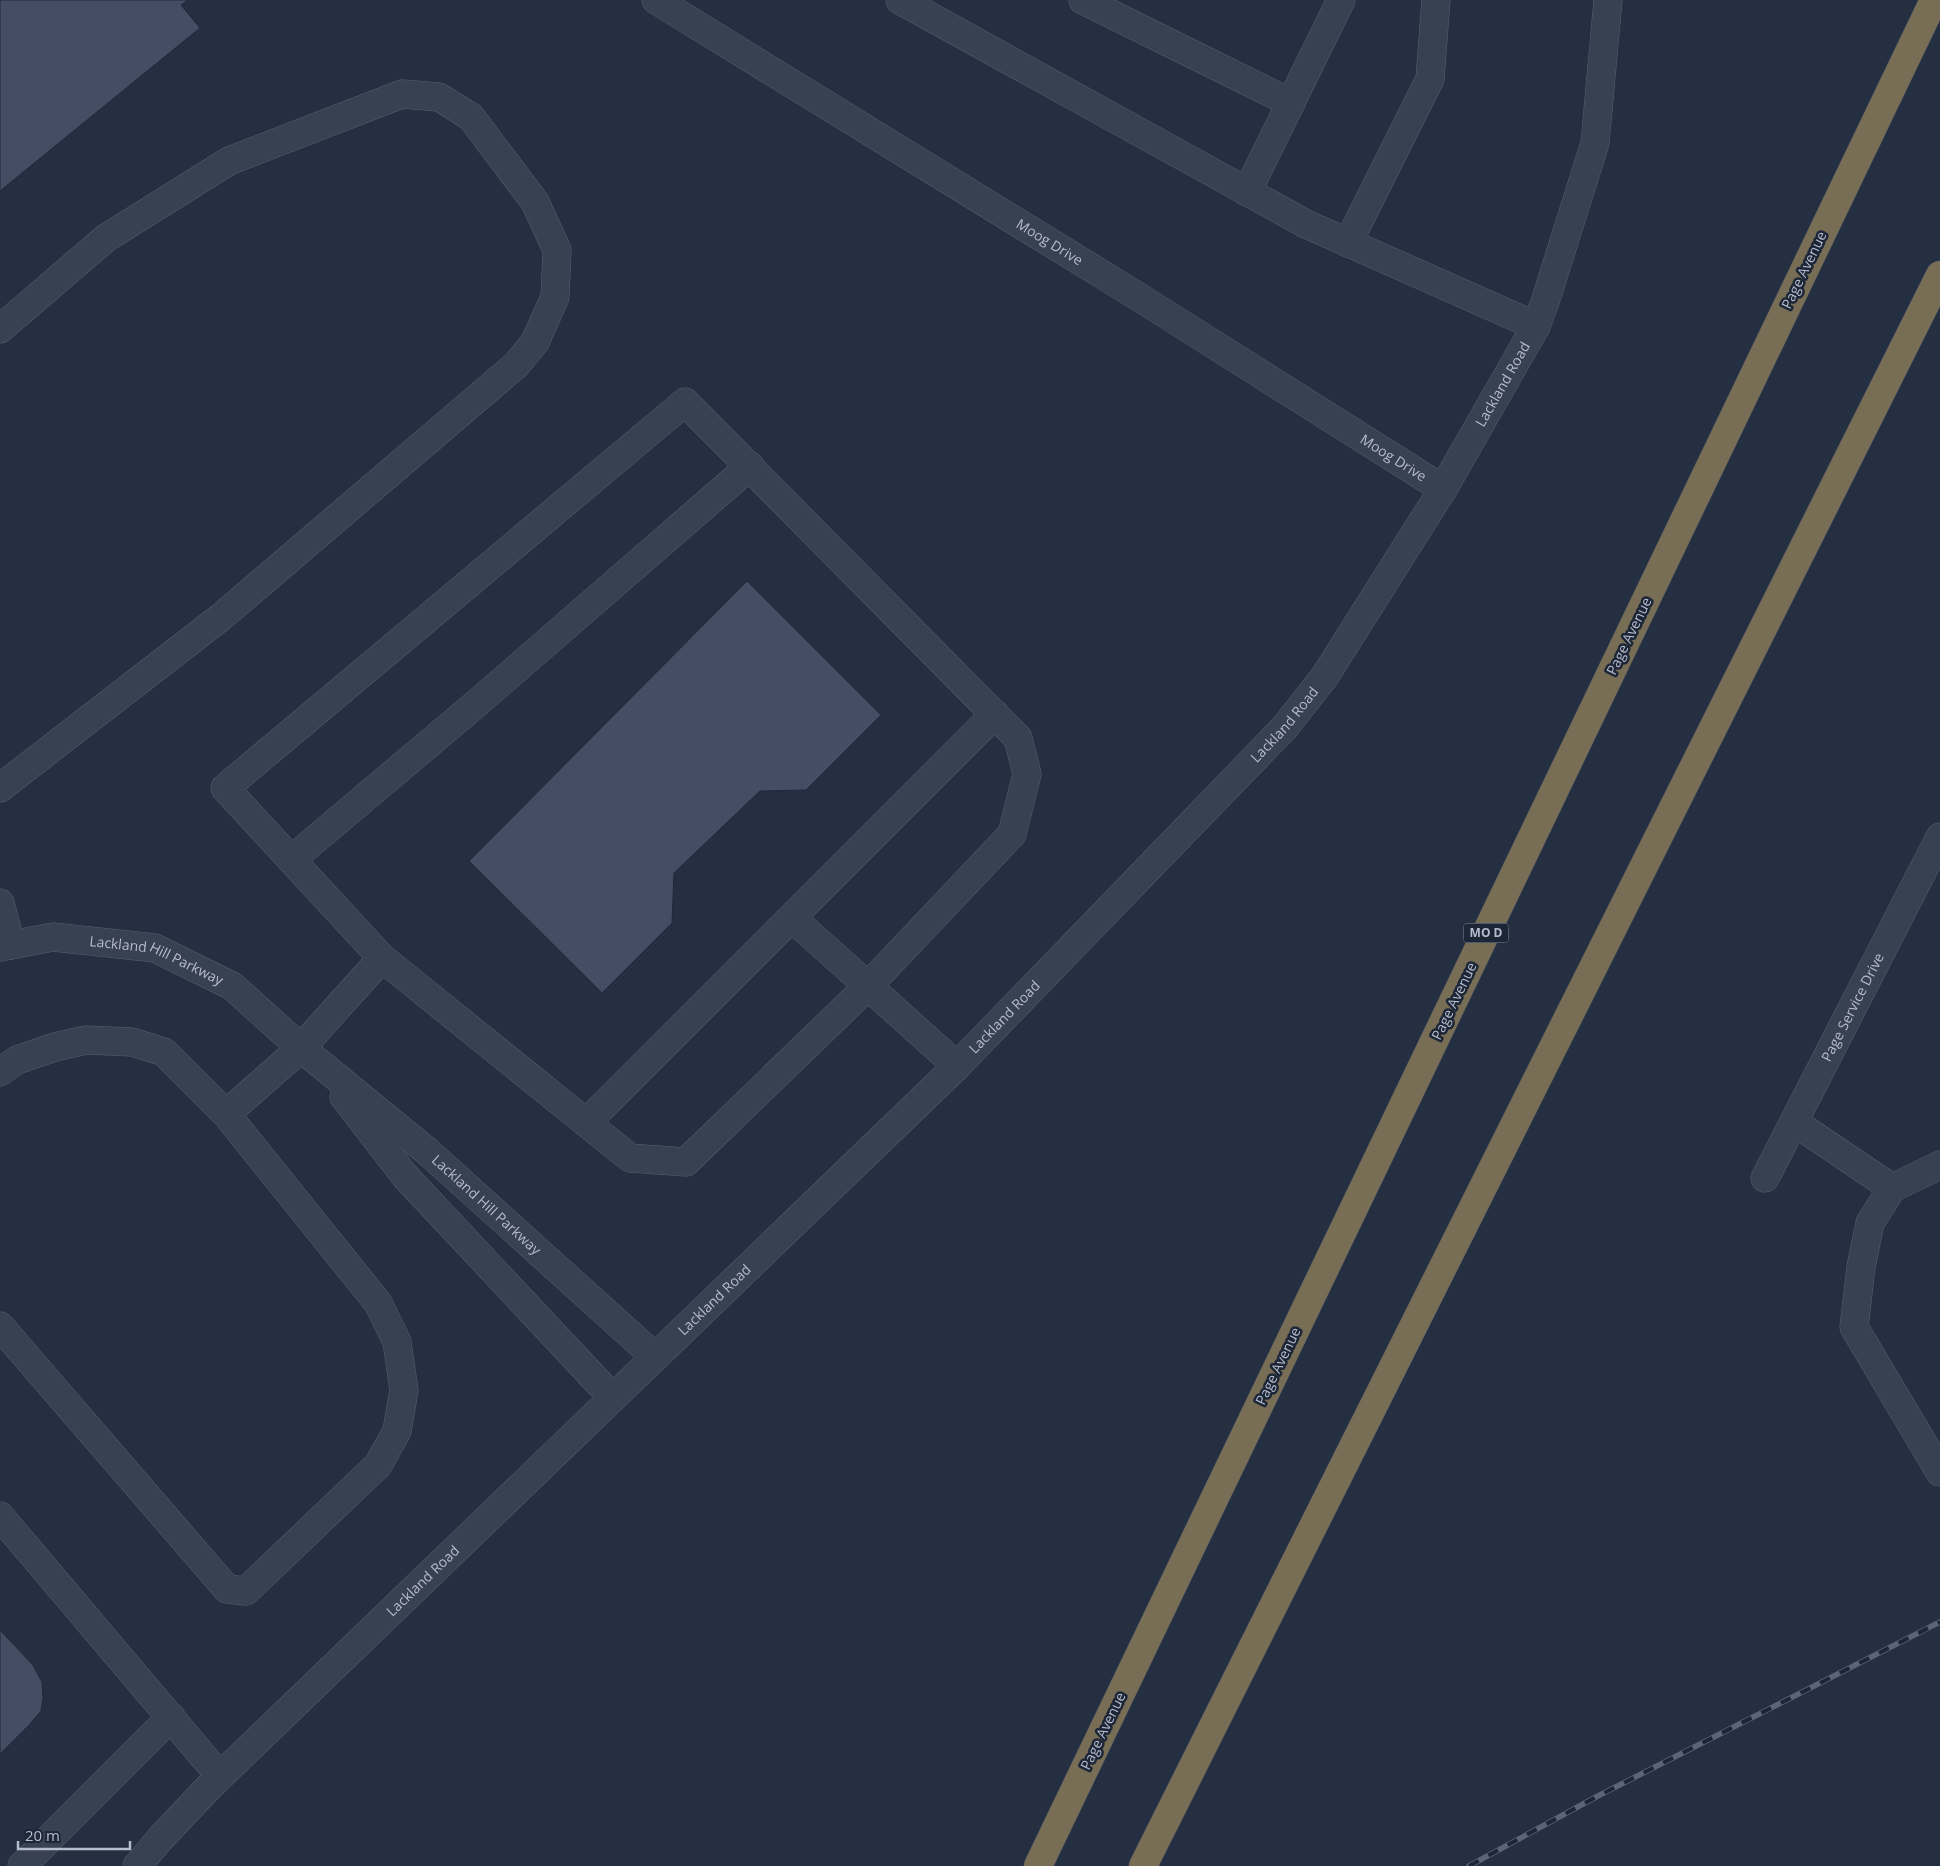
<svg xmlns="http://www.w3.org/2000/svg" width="1940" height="1866" font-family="'Open Sans',sans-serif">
  <rect width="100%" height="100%" fill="#242f42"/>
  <g fill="#434e64" stroke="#1f2839">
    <polygon points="0,0 188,0 181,5 200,28 0,191"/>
    <polygon points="747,581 881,715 806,790 760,791 674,873 672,923 602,993 469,861"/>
    <polygon points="0,1630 33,1665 42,1682 43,1698 41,1711 30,1724 0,1754"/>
  </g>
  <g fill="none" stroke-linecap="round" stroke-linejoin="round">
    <g stroke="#565f6f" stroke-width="29">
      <g id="minor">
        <path id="s1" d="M656,0L1134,294L1443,489"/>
        <polyline points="900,0 1306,224 1536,326"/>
        <polyline points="1083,0 1291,103"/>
        <polyline points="1247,192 1341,0"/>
        <polyline points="1348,243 1430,79 1436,0"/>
        <polyline points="0,329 106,238 229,161 402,94 439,97 471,117 535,202 557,250 555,297 535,342 516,365 221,617 0,788"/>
        <polyline points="291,860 477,703 750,466"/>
        <polyline points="0,903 11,945"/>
        <path id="s2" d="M0,947L53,937L155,948L232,986L301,1048L428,1152L654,1356"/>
        <polyline points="382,958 630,1158 686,1162 868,986 792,918"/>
        <polyline points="0,1072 17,1060 55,1047 86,1040 132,1042 164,1052 226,1114 378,1303 397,1342 404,1390 397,1431 378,1465 246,1591 227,1589 0,1326"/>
        <polyline points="344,1097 405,1176 612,1397"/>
        <polyline points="226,1114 301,1048 382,958 225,788 685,402 1018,738 1027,774 1012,834 868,986 957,1066"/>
        <polyline points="1794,1122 1892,1188 1940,1165"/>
        <polyline points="586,1123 995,714"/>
        <path id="s3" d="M1765,1178L1940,837"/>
        <polyline points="1892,1188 1870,1223 1861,1267 1854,1327 1940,1472"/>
        <polyline points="0,1516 220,1776"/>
        <polyline points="22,1866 171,1717"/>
        <path id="s4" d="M137,1866L159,1840L208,1788L957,1066L1285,727L1325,676L1443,489L1536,326L1545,302L1595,143L1608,0"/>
      </g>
    </g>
    <g stroke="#434c5c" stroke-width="29">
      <g id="highway">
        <polyline points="1038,1866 1934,0"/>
        <polyline points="1143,1866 1940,275"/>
      </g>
    </g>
    <use href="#minor" stroke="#384151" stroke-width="28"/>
    <use href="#highway" stroke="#786d55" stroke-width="28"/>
    <g stroke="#5a6579" stroke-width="5.5">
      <polyline id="rail" points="1469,1866 1596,1797 1940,1622"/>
    </g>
    <use href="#rail" stroke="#1d2637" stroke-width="4" stroke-dasharray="11" stroke-linecap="butt"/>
  </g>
  <g text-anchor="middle" stroke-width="5" stroke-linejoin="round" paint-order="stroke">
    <rect fill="#1d2637" stroke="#878f9f" stroke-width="1" x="1463.5" y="923.5" width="45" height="19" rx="4"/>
    <g font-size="12" font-weight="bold" fill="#b5bccc">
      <text x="1486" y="937">MO D</text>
    </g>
    <g font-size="14" fill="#b5bccc" stroke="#1d2637">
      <text dy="5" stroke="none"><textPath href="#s1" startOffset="462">Moog Drive</textPath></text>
      <text transform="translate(1804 270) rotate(-64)" y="5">Page Avenue</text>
      <text dy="5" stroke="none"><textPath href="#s4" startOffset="2024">Lackland Road</textPath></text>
      <text dy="5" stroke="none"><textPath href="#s1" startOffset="868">Moog Drive</textPath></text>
      <text transform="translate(1629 636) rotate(-64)" y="5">Page Avenue</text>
      <text dy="5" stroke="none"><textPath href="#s4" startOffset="1619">Lackland Road</textPath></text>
      <text dy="5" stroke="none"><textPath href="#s2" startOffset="161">Lackland Hill Parkway</textPath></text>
      <text transform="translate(1454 1001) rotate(-64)" y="5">Page Avenue</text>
      <text dy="5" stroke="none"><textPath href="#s3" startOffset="192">Page Service Drive</textPath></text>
      <text dy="5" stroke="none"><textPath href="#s4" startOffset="1214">Lackland Road</textPath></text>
      <text dy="5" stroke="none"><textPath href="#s2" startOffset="578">Lackland Hill Parkway</textPath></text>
      <text dy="5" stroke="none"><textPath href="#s4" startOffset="809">Lackland Road</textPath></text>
      <text transform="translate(1278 1366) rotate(-64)" y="5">Page Avenue</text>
      <text dy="5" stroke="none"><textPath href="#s4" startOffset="404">Lackland Road</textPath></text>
      <text transform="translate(1103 1731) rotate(-64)" y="5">Page Avenue</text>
    </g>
  </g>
  <path d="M18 1841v8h112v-8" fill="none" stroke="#b5bccc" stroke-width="2.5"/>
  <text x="25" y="1841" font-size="15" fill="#b5bccc" stroke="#1d2637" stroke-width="4" paint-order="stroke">20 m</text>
</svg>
